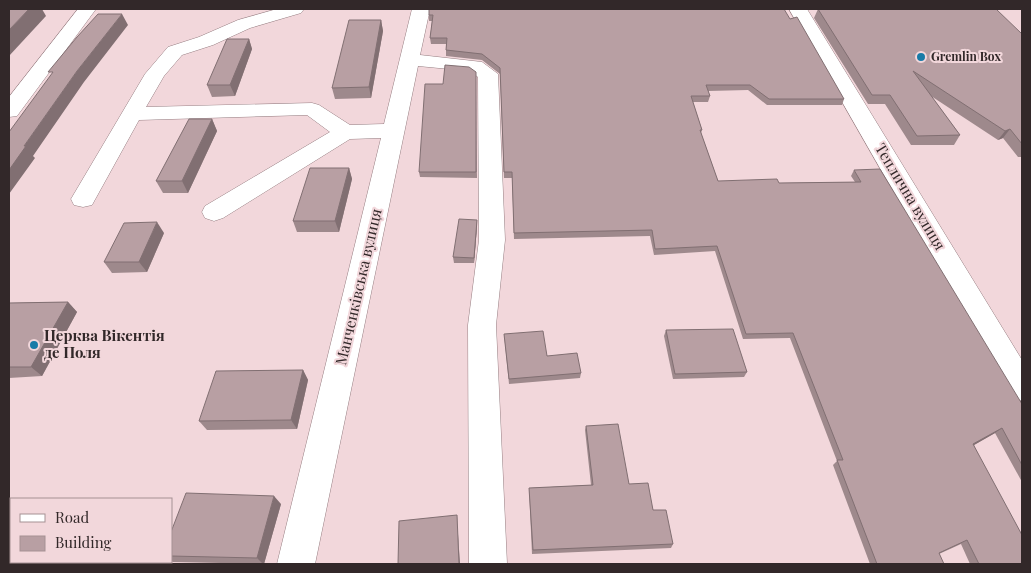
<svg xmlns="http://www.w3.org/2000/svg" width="1031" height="573" font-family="'Playfair Display',serif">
  <rect width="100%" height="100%" fill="#f2d7db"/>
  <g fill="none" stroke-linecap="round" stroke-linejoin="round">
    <g stroke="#967e82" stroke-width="1">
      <g id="minor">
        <polygon points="78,9 96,9 17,116 9,117 9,97"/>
        <polygon points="277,9 304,9 301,13 250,28 213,45 182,55 164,76 146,107 312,103 319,105 350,125 384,124 412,9 430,9 420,55 482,62 498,74 505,240 496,325 507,564 469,564 468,325 479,240 478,77 470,71 418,66 315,564 277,564 381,138 350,139 223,218 214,221 205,218 202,212 205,206 330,132 307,115 139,120 92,205 83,207 74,205 71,199 145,74 168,47 199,37 238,20"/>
        <polygon points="789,9 807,9 1022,360 1022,401 1011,397"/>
      </g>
    </g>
    <use href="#minor" fill="#fff" fill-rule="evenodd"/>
  </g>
  <g fill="#9e898c">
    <polygon points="818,9 1022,34 1022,157 1018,157 1003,138 998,140 931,96 960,135 954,145 911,145 885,104 868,104 814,18"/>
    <polygon points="429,15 790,19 844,99 842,105 767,105 748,90 708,91 710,96 708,102 693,102 702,130 701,133 718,181 779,183 855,182 851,176 854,170 1022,404 1022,482 995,433 974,445 1022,564 970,564 961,544 939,554 944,564 870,564 833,465 837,461 790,338 743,339 715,251 654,255 650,236 514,239 512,178 504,178 500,74 482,60 446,56 446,44 431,44 430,38 432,21 429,21"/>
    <polygon points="381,20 383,31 371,98 335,99 332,88"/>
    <polygon points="249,39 252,49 235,96 212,97 207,85"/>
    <polygon points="476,72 477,178 420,177 419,172 443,84"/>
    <polygon points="212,119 217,131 188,193 163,193 156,181"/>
    <polygon points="349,168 352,179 339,232 297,232 293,221"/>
    <polygon points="477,220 477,226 474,263 454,263 453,257"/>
    <polygon points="164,233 147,272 112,273 104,262"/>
    <polygon points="68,302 77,312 42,376 9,378 9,303"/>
    <polygon points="666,330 747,372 744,377 673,379 664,336"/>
    <polygon points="504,334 581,373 580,378 509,384"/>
    <polygon points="303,370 308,380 297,429 207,430 199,421"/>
    <polygon points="586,426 673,544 671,548 532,554 529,488 591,485 585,430"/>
    <polygon points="281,504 264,564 173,562 171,561 171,532"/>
  </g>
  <g fill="#816f72">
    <polygon points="29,9 42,9 46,16 9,56 9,30"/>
    <polygon points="122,14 128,25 84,82 33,156 35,158 9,194 9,170 24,146 77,71"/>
    <polygon points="381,20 383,31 371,98 369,87"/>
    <polygon points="249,39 252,49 235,96 230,85"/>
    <polygon points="212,119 217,131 188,193 182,181"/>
    <polygon points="1010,129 1003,138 998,140 1005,131"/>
    <polygon points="349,168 352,179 339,232 335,221"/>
    <polygon points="477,220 477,226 474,263 474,258"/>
    <polygon points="157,222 164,233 147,272 139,262"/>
    <polygon points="68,302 77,312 42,376 31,367"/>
    <polygon points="303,370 308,380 297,429 291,420"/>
    <polygon points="1002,428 995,433 967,449 973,444"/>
    <polygon points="274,496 281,504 264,564 263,564 257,558"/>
    <polygon points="457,515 457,519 460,564 459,564"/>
  </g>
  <g fill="#b89fa3" stroke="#816f72">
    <polygon points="9,9 29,9 9,30"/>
    <polygon points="429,9 784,9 790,19 797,17 844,99 769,99 750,85 706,85 710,96 691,96 702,130 700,130 718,181 777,179 779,183 861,182 854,170 880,169 1022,404 1022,465 1002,428 973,444 1022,535 1022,564 979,564 967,540 939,553 944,564 877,564 837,460 843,460 793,333 746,334 717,246 655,249 652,230 514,233 512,172 504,172 500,68 482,54 446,50 447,38 430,38 433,15 429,15"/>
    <polygon points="818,9 996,9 1022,34 1022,144 1010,129 1005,131 913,71 960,135 917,136 890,95 872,95"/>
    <polygon points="98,14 122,14 77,71 24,146 26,146 9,170 9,132 53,72 48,72 77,37"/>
    <polygon points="349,20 381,20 369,87 332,88"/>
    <polygon points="227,39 249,39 230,85 207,85"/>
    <polygon points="445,65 469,67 476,72 476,172 419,172 425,84 443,84"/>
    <polygon points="189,119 212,119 182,181 156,181"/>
    <polygon points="310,168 349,168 335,221 293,221"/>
    <polygon points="459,219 477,220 474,258 453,257"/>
    <polygon points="157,222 139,262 104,262 124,223"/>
    <polygon points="68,302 31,367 9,367 9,303"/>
    <polygon points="733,329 747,372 675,374 666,330"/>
    <polygon points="543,331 547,356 577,353 581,373 509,379 504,334"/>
    <polygon points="303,370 291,420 199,421 216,371"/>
    <polygon points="618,424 629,484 648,483 653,510 666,510 673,544 533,550 529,488 593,485 586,426"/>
    <polygon points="186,493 274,496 257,558 171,556 171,532"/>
    <polygon points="457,515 459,564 398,564 399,521"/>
  </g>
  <g fill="#187ba7" stroke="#f2d7db" stroke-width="2">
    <circle cx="921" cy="57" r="5"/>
    <circle cx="34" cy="345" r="5"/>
  </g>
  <g text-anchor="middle" stroke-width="4" stroke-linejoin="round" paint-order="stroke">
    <g font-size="12" font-weight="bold" fill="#322829" stroke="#f2d7db" text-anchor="start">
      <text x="931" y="61">Gremlin Box</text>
    </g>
    <g font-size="15" fill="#322829" stroke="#f2d7db">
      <text transform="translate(910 197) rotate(59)" y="5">Теплична вулиця</text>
      <text transform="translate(359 287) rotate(-77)" y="5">Манченківська вулиця</text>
    </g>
    <g font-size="15" font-weight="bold" fill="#322829" stroke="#f2d7db" text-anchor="start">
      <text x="44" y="341">Церква Вікентія<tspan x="44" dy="17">де Поля</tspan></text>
    </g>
  </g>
  <rect width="1031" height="573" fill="none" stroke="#322829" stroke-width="20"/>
  <rect x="10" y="498" width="162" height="65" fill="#f2d7db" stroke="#a59194"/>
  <rect x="20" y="514" width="25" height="8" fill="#ffffff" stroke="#a59194"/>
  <text x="55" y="523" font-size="15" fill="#322829">Road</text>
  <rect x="20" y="536" width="25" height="15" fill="#b89fa3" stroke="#a59194"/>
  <text x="55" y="548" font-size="15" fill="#322829">Building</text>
</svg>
